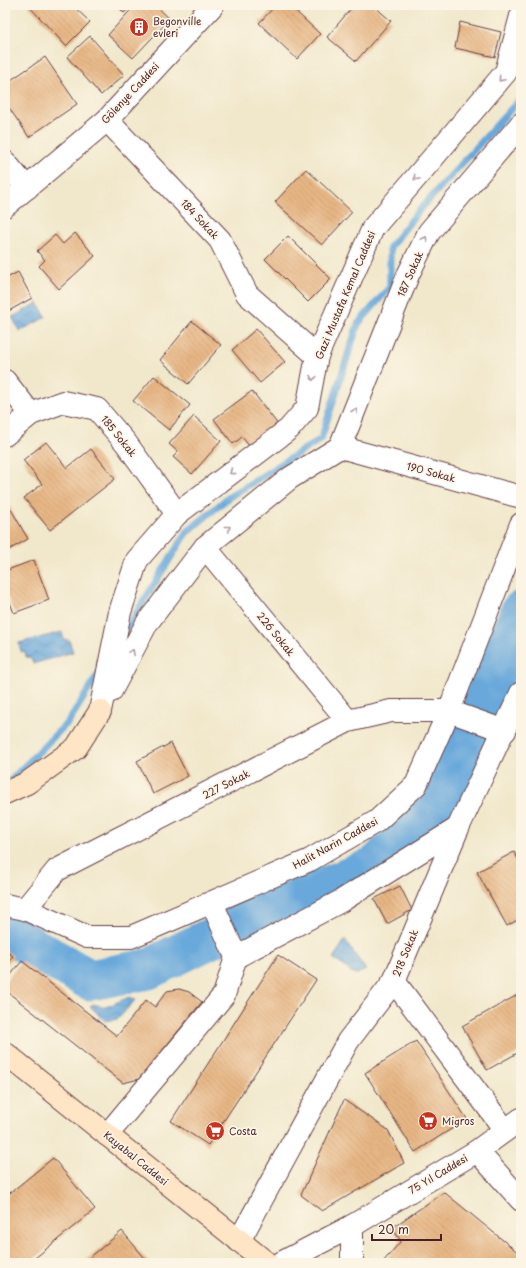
<svg xmlns="http://www.w3.org/2000/svg" width="526" height="1268" font-family="'Playpen Sans',sans-serif">
  <defs>
    <pattern id="water-waves" width="16" height="10" patternUnits="userSpaceOnUse"><rect width="16" height="10" fill="#68a8db"/><path d="M0 5q4-4 8 0t8 0" fill="none" stroke="#5888b2"/></pattern>
    <pattern id="building-back-hatch" width="6" height="6" patternUnits="userSpaceOnUse"><rect width="6" height="6" fill="#e7b684"/><path d="M-1 5l2 2M0 0l6 6M5-1l2 2" fill="none" stroke="#c89c72"/></pattern>
  </defs>
  <rect width="100%" height="100%" fill="#fcf5e5"/>
  <filter id="ink" filterUnits="userSpaceOnUse"><feTurbulence type="fractalNoise" baseFrequency=".025" numOctaves="2"/><feDisplacementMap in="SourceGraphic" scale="8" xChannelSelector="R" yChannelSelector="G"/><feConvolveMatrix kernelMatrix="1 2 1 2 8 2 1 2 1" color-interpolation-filters="sRGB"/></filter>
  <filter id="wash" filterUnits="userSpaceOnUse"><feTurbulence type="fractalNoise" baseFrequency=".012" numOctaves="4" result="noise"/><feDisplacementMap in="SourceGraphic" scale="16" xChannelSelector="R" yChannelSelector="G"/><feGaussianBlur stdDeviation="0.9" result="paint"/><feColorMatrix in="noise" values="0 0 0 0 0 0 0 0 0 0 0 0 0 0 0 0 0 1.4 0 .05"/><feComposite in="paint" operator="in"/></filter>
  <g filter="url(#wash)">
    <rect width="100%" height="100%" fill="#f1e8cc"/>
    <g fill="url(#water-waves)" stroke="#596483">
      <polygon points="38,303 46,317 20,331 12,317"/>
      <polygon points="62,632 64,640 69,640 73,652 33,664 31,658 26,657 25,651 21,652 19,643"/>
      <polygon points="345,940 366,970 355,975 333,958"/>
      <polygon points="129,997 136,999 118,1019 105,1021 90,1006 93,1004 106,1007"/>
    </g>
    <g fill="none" stroke-linecap="round" stroke-linejoin="round">
      <g stroke="#68a8db" stroke-width="7">
        <polyline points="124,633 186,533 229,497 321,439 358,324 390,287 390,247 417,213 521,98"/>
        <polyline points="8,783 69,721 99,673"/>
      </g>
      <polyline stroke="#68a8db" stroke-width="41" points="5,934 15,937 90,980 148,969 258,915 375,867 414,829 443,797 521,611"/>
    </g>
    <g id="blocks">
      <g fill="url(#building-back-hatch)">
        <polygon points="28,5 72,5 90,22 66,46"/>
        <polygon points="116,5 132,5 124,13"/>
        <polygon points="135,5 155,5 170,19 133,58 108,35"/>
        <polygon points="276,5 289,5 320,34 297,59 259,23"/>
        <polygon points="354,5 373,5 391,21 356,61 327,37"/>
        <polygon points="460,22 501,32 495,57 455,48"/>
        <polygon points="90,36 124,75 101,95 67,57"/>
        <polygon points="45,57 77,104 29,137 5,102 5,84"/>
        <polygon points="306,169 352,212 322,245 275,202"/>
        <polygon points="75,233 95,256 59,289 39,266 45,260 37,251 55,235 63,244"/>
        <polygon points="288,236 331,279 308,302 265,259"/>
        <polygon points="18,272 32,298 5,313 5,279"/>
        <polygon points="192,321 221,345 188,384 160,360"/>
        <polygon points="256,329 285,362 260,383 232,350"/>
        <polygon points="154,376 190,405 169,430 133,401"/>
        <polygon points="252,391 279,426 250,447 242,437 233,444 214,419"/>
        <polygon points="194,416 221,441 192,474 173,457 178,452 169,444"/>
        <polygon points="46,442 67,468 91,449 115,479 50,530 24,498 42,484 23,460"/>
        <polygon points="8,504 28,539 5,552 5,505"/>
        <polygon points="34,560 49,600 14,613 5,590 5,571"/>
        <polygon points="171,743 188,776 153,794 137,761"/>
        <polygon points="514,852 521,865 521,918 507,926 477,872"/>
        <polygon points="400,886 412,910 387,924 374,899"/>
        <polygon points="5,950 13,956 5,966"/>
        <polygon points="278,955 316,980 208,1145 171,1121"/>
        <polygon points="22,961 117,1036 146,1000 155,1007 167,991 179,989 189,992 202,1002 139,1079 123,1083 5,990 5,982"/>
        <polygon points="521,993 521,1051 487,1070 462,1026"/>
        <polygon points="416,1041 467,1119 415,1152 365,1073"/>
        <polygon points="344,1100 388,1130 404,1163 322,1211 301,1195"/>
        <polygon points="53,1158 95,1209 29,1263 5,1263 5,1197"/>
        <polygon points="444,1192 521,1255 521,1263 382,1263 401,1241 392,1228"/>
        <polygon points="122,1231 149,1263 83,1263"/>
      </g>
    </g>
  </g>
  <g filter="url(#ink)">
    <use href="#blocks" fill-opacity="0" stroke="#633d43" stroke-width="1"/>
    <g fill="none" stroke-linecap="round" stroke-linejoin="round">
      <g stroke="#633d43" stroke-width="24">
        <g id="street">
          <polyline points="107,120 220,240 247,294 317,356"/>
          <polyline points="5,162 27,188"/>
          <polyline points="5,206 107,120 213,5"/>
          <polyline points="5,381 31,414"/>
          <polyline points="5,435 31,414 63,402 97,409 126,443 177,514"/>
          <polyline points="340,447 408,275 429,232 521,124"/>
          <polyline points="340,447 521,497"/>
          <polyline points="205,547 348,721"/>
          <polyline points="111,691 147,623 205,547 290,478 340,447"/>
          <polyline points="100,711 120,612 137,560 177,514 289,429 307,408 317,356 373,228 506,72 521,16"/>
          <polyline points="5,905 25,909 87,937 131,937 310,860 377,821 416,785 449,711 521,524"/>
          <polyline points="25,909 57,870 348,721 391,711 449,711 505,731"/>
          <polyline points="236,957 341,901 458,828"/>
          <polyline points="394,981 505,1130"/>
          <polyline points="107,1135 224,995 236,957 212,903"/>
          <polyline points="477,1151 521,1200"/>
          <polyline points="352,1226 352,1263"/>
          <polyline points="239,1241 348,1041 394,981 458,828 521,693"/>
          <polyline points="281,1263 352,1226 477,1151 521,1119"/>
        </g>
      </g>
      <g stroke="#633d43" stroke-width="24">
        <g id="secondary">
          <polyline points="5,793 27,783 76,748 100,711"/>
          <polyline points="5,1053 267,1263"/>
        </g>
      </g>
      <use href="#street" stroke="#fff" stroke-width="22"/>
      <use href="#secondary" stroke="#fde5c5" stroke-width="22"/>
    </g>
    <defs><path id="oneway-chevron" d="M-2-3.5L2.5 0L-2 3.5" fill="none" stroke-width="1.6" stroke-linecap="round" stroke-linejoin="round"/></defs>
    <g stroke="#ae9aa0">
      <use href="#oneway-chevron" transform="translate(501 79) rotate(131)"/>
      <use href="#oneway-chevron" transform="translate(416 178) rotate(130)"/>
      <use href="#oneway-chevron" transform="translate(425 239) rotate(-64)"/>
      <use href="#oneway-chevron" transform="translate(313 378) rotate(101)"/>
      <use href="#oneway-chevron" transform="translate(355 411) rotate(-68)"/>
      <use href="#oneway-chevron" transform="translate(232 472) rotate(143)"/>
      <use href="#oneway-chevron" transform="translate(228 528) rotate(-39)"/>
      <use href="#oneway-chevron" transform="translate(132 652) rotate(-62)"/>
    </g>
  </g>
  <defs>
    <g id="building-disc" transform="scale(1)"><circle r="9.5" fill="#c8321e" stroke="#fcf5e5"/><path d="M-4-6H4V6H1V3H-1V6H-4ZM-2.5-4.3h1.7v1.8h-1.7ZM.8-4.3h1.7v1.8H.8ZM-2.5-1h1.7V.8h-1.7ZM.8-1h1.7V.8H.8Z" fill="#fff"/></g>
    <g id="supermarket-disc" transform="scale(1)"><circle r="9.5" fill="#c8321e" stroke="#fcf5e5"/><path d="M-6-5.5h2.5l.6 2H6L4.5 2H-2.5L-4.4-4H-6ZM-1.5 3.2a1.3 1.3 0 1 0 .1 0ZM3 3.2a1.3 1.3 0 1 0 .1 0Z" fill="#fff"/></g>
  </defs>
  <g fill-rule="evenodd">
    <use href="#building-disc" x="139" y="27"/>
    <use href="#supermarket-disc" x="428" y="1121"/>
    <use href="#supermarket-disc" x="215" y="1131"/>
  </g>
  <g text-anchor="middle" stroke-width="3.5" stroke-linejoin="round" paint-order="stroke">
    <g font-size="10" fill="#4a1f2b" stroke="#fcf5e5" text-anchor="start">
      <text x="153" y="25">Begonville<tspan x="153" dy="12">evleri</tspan></text>
      <text x="442" y="1125">Migros</text>
      <text x="229" y="1135">Costa</text>
    </g>
    <g font-size="10" fill="#4a1f2b" stroke="#fcf5e5">
      <text transform="translate(130 93) rotate(-47)" y="4">Gölenye Caddesi</text>
      <text transform="translate(200 219) rotate(47)" y="4">184 Sokak</text>
      <text transform="translate(410 274) rotate(-66)" y="4">187 Sokak</text>
      <text transform="translate(345 295) rotate(-67)" y="4">Gazi Mustafa Kemal Caddesi</text>
      <text transform="translate(119 436) rotate(51)" y="4">185 Sokak</text>
      <text transform="translate(431 472) rotate(15)" y="4">190 Sokak</text>
      <text transform="translate(276 634) rotate(51)" y="4">226 Sokak</text>
      <text transform="translate(226 784) rotate(-27)" y="4">227 Sokak</text>
      <text transform="translate(335 843) rotate(-29)" y="4">Halit Narin Caddesi</text>
      <text transform="translate(405 953) rotate(-67)" y="4">218 Sokak</text>
      <text transform="translate(136 1158) rotate(39)" y="4">Kayabal Caddesi</text>
      <text transform="translate(438 1174) rotate(-31)" y="4">75 Yıl Caddesi</text>
    </g>
  </g>
  <rect width="526" height="1268" fill="none" stroke="#fcf5e5" stroke-width="20"/>
  <path d="M372 1234v6h69v-6" fill="none" stroke="#4a1f2b" stroke-width="2"/>
  <text x="378" y="1234" font-size="12" fill="#4a1f2b" stroke="#fcf5e5" stroke-width="3" paint-order="stroke">20 m</text>
</svg>
